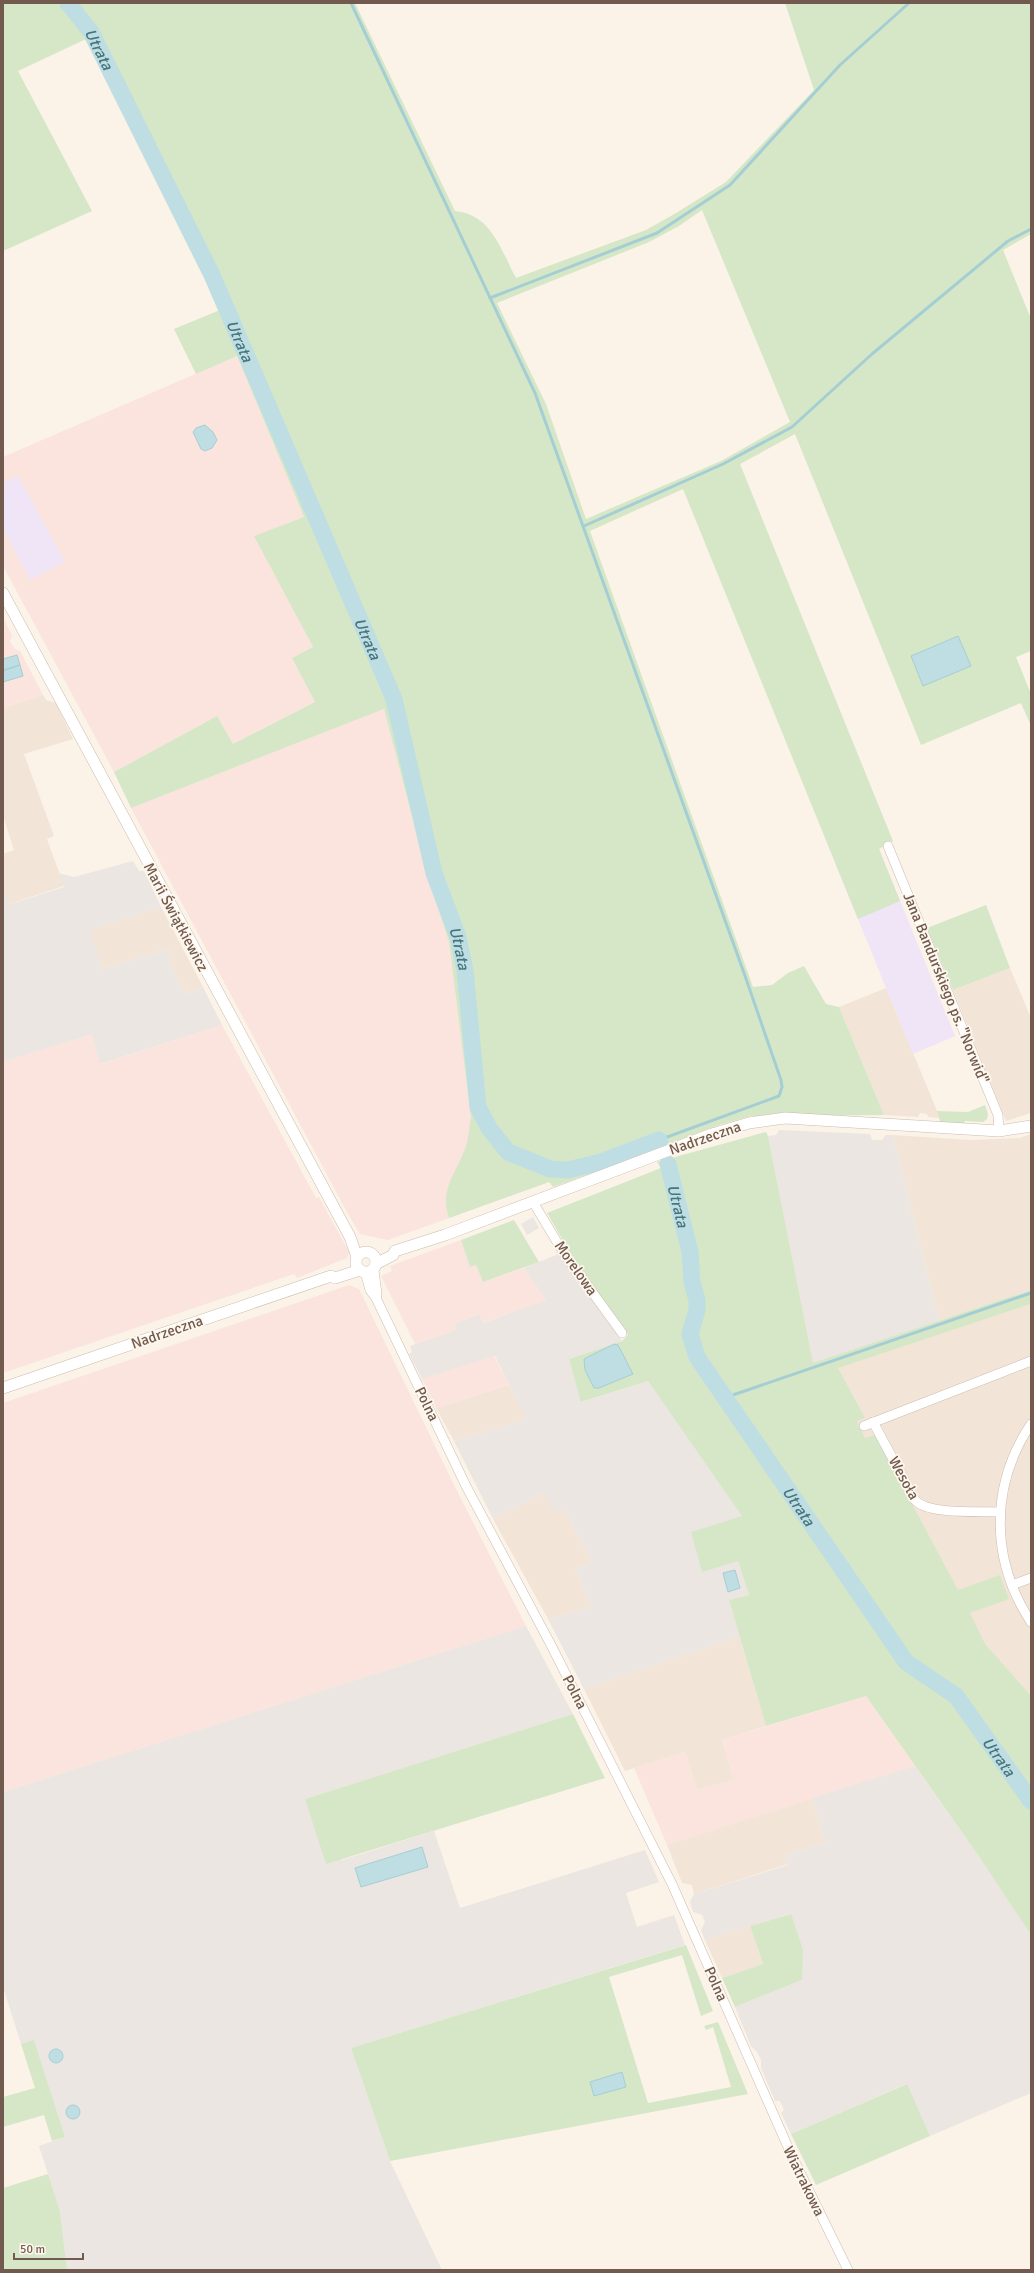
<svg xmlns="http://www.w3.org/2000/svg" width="1034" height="2273" font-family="Signika,sans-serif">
  <rect width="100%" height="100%" fill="#fbf3e8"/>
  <g fill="#f2e5d7">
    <polygon points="43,695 46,700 56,703 73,739 24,754 54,836 47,839 64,886 9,904 3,885 3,854 14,850 3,816 3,708"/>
    <polygon points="161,907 203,987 186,994 173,971 168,949 102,969 89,930"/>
    <polygon points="1010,968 1031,1018 1031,1113 1006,1121 953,990"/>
    <polygon points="886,988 940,1118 928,1117 927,1114 920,1113 918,1117 884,1115 839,1007"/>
    <polygon points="1031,1134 1031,1290 939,1321 893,1135 971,1140 1020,1138"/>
    <polygon points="1031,1304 1031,1785 919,1659 838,1367"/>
    <polygon points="509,1385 527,1419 454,1441 436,1408"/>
    <polygon points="544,1493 563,1508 592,1562 575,1568 591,1607 548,1619 493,1519"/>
    <polygon points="740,1637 766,1726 722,1740 734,1780 697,1790 685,1752 625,1771 584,1689"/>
    <polygon points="812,1798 825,1843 785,1855 788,1864 694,1894 692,1885 682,1883 667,1845"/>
    <polygon points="750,1926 763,1964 722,1978 705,1940"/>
  </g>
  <g fill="#fae4dd">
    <polygon points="237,356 304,517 255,536 313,647 292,658 315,702 233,744 217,716 114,772 3,566 3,457"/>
    <polygon points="3,618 12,635 10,641 12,645 15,649 20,651 43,695 3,708"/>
    <polygon points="384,709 428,878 449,942 471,1118 549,1182 388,1240 360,1234 348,1214 131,808"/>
    <polygon points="222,1025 316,1198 319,1197 349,1252 347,1258 297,1278 294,1274 3,1373 3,1062 92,1034 101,1064"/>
    <polygon points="461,1240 470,1267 476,1265 483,1282 524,1268 546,1300 482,1323 479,1314 454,1324 456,1329 450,1332 415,1344 381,1276 392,1271 390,1266"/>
    <polygon points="349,1285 359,1289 455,1487 526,1626 3,1792 3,1403"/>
    <polygon points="494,1356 509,1385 436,1408 422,1379"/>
    <polygon points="866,1696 915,1766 667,1845 634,1768 685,1752 697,1790 734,1780 722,1740"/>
  </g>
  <g fill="#ebe6e1">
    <polygon points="133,861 139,871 144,871 161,907 90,930 102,969 168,949 173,971 186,994 203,987 222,1025 100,1064 92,1034 3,1062 3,885 10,904 64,887 58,873 74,877"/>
    <polygon points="779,1130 870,1134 872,1140 882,1140 886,1135 893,1135 939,1321 813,1364 768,1136 776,1135"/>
    <polygon points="533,1217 539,1228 527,1235 521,1224"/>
    <polygon points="561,1253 622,1341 569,1359 582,1402 648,1381 743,1516 691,1532 738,1561 749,1595 729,1600 740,1637 584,1689 548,1619 591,1607 575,1568 592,1562 563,1508 553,1512 544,1493 493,1519 454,1441 526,1419 495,1356 422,1379 409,1354 412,1352 410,1346 450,1332 456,1329 454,1324 479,1314 483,1323 546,1300 524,1268"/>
    <polygon points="526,1626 573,1714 305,1799 342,1860 434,1831 460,1908 645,1850 659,1882 626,1893 637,1927 674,1915 685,1945 351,2048 390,2161 442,2270 67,2270 60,2211 39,2146 65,2137 34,2041 21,2044 3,1987 3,1792"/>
    <polygon points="915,1766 978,1855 1031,1935 1031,2093 930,2136 906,2084 791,2134 781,2113 784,2110 780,2101 775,2101 761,2068 761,2060 757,2052 751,2046 735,2007 802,1980 790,1914 705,1940 701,1930 705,1922 702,1915 693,1912 690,1902 694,1894 788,1865 785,1855 825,1843 812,1798"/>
  </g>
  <g fill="#f0e4f7">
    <polygon points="18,476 65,562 30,580 3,528 3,483"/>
    <polygon points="879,849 955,1036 913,1054 836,865"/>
  </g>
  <g fill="#d5e7c7" fill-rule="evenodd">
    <path d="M3,3H355L455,211C491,214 501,250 516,278L646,230L676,213L726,182L814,90L785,3H1031V234L1003,250L1031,319V651L1016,657L1031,694V726L1021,703L921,745L795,434L740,464L893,841L879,849L900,901L858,919L683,489L590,531L753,987L772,985L788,973L804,966L826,1004L839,1007L884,1115L751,1116L719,1125L637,1157L553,1187L549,1182L449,1218C439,1188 457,1173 466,1146C469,1137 469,1127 471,1118L449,942L428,878L384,709L131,808L114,772L217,716L233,744L315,702L292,658L313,647L254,536L304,517L237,356L196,374L174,329L220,310L86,39L18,71L92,211L3,251ZM702,210L790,422L721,461L586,519L546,404L497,303L649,242L679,226Z"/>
    <polygon points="986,905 1010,968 953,990 927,928"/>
    <polygon points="985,1105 988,1114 987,1119 983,1122 965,1121 964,1125 941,1124 937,1111 968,1112"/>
    <polygon points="766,1132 768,1136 813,1363 1031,1290 1031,1304 838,1368 865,1418 857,1421 865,1438 875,1435 958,1590 1000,1575 1009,1599 970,1613 985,1644 1031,1696 1031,1935 978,1855 866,1696 766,1726 729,1600 749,1595 738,1561 702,1572 691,1532 742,1516 648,1381 581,1402 569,1359 622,1341 628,1335 569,1251 547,1213 661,1168 657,1162"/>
    <polygon points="514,1220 539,1262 483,1282 476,1265 470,1267 461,1240"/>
    <polygon points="573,1714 605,1778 326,1864 305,1799"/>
    <polygon points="791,1914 803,1950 802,1980 735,2007 722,1978 763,1964 750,1926"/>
    <polygon points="686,1945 713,2011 701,2016 682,1955 609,1977 648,2103 731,2087 713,2027 706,2030 704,2026 718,2022 748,2094 390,2161 351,2048"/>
    <polygon points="34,2040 65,2137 52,2141 44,2115 3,2127 3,2097 35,2088 21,2044"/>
    <polygon points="907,2084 930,2136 816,2185 791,2134"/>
    <polygon points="48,2174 60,2211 67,2270 3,2270 3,2188"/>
  </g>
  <g fill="#bedee3" stroke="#a5ced4">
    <polygon points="205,425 213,432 217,440 212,448 205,451 201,449 193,432 196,428"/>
    <polygon points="958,636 971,666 923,686 911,656"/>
    <polygon points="17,655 20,665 3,670 3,659"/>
    <polygon points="20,665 23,676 3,682 3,671"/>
    <polygon points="614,1344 618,1345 633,1374 599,1388 594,1388 585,1370 584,1359"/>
    <polygon points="735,1570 740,1588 728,1592 723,1573"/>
    <polygon points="422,1847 428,1867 361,1887 355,1868"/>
    <circle cx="56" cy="2056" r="7"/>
    <polygon points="622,2072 626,2087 594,2096 590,2082"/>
    <circle cx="73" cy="2112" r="7"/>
  </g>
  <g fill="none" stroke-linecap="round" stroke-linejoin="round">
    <g stroke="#a5ced4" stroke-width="3">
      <polyline points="351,3 535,393 744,973 781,1080 782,1087 779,1096 659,1140"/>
      <polyline points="490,298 657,233 730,185 840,65 909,3"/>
      <polyline points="584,526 723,464 792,427 872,354 1008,241 1031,229"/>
      <polyline points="724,1398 1031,1293"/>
    </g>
    <g stroke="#bedee3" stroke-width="17">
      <path id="s1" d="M68,3L91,32L212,275L394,699L434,873L458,937L465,970L478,1107L489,1128L508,1152L550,1169L568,1170L601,1162L659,1140L661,1146"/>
      <path id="s2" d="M668,1164L690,1252L692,1282L697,1300V1310L690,1334L697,1357L906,1662L956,1696L1031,1801"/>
    </g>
    <g stroke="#ccbbaf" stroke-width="10">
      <g id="minor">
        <polyline points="888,846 998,1115 999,1131"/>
        <polyline points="533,1202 563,1252 622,1333"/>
        <polyline points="374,1270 377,1294 376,1298"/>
        <polyline points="365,1272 370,1290 376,1298 466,1486 551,1645 672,1884 791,2154 848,2270"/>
        <path d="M873,1422L915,1500C928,1515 979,1511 999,1512"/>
        <path d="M1031,1424C990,1485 990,1560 1031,1622"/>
        <polyline points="864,1426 1031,1361"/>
        <polyline points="1012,1585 1031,1578"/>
      </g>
    </g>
    <g stroke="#ccbbaf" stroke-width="12">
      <g id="tertiary">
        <polyline points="3,593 350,1237 357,1257"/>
        <circle cx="366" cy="1262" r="10"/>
        <polyline points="376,1264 393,1255 395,1251 445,1235 712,1134 749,1123 785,1118 999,1131 1031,1126"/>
        <polyline points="3,1388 331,1276 335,1278 360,1270"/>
      </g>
    </g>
    <use href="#minor" stroke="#fff" stroke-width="9"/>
    <use href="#tertiary" stroke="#fff" stroke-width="11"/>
  </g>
  <g text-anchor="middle" stroke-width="3.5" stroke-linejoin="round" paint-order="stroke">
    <g font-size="15" fill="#725a4e" stroke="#fdf7ee">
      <text transform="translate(176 917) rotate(62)" y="5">Marii Świątkiewicz</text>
      <text transform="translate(946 988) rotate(68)" y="5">Jana Bandurskiego ps. "Norwid"</text>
      <text transform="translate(705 1138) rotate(-19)" y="5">Nadrzeczna</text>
      <text transform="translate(576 1268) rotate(55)" y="5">Morelowa</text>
      <text transform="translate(167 1332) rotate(-19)" y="5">Nadrzeczna</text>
      <text transform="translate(427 1404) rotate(64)" y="5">Polna</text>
      <text transform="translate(904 1478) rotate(61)" y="5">Wesoła</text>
      <text transform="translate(575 1692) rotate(63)" y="5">Polna</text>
      <text transform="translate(716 1984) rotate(66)" y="5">Polna</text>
      <text transform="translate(804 2181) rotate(64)" y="5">Wiatrakowa</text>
    </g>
    <g font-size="16" font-style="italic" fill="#46757d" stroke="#fdf7ee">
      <text dy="6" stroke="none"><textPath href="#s1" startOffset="56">Utrata</textPath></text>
      <text dy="6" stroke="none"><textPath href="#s1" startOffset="380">Utrata</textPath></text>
      <text dy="6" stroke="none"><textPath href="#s1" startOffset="704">Utrata</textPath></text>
      <text dy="6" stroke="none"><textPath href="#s1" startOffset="1028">Utrata</textPath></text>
      <text dy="6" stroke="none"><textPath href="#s2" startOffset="43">Utrata</textPath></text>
      <text dy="6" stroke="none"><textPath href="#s2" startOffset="379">Utrata</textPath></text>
      <text dy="6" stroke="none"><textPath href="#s2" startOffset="703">Utrata</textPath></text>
    </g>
  </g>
  <rect width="1034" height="2273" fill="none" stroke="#725a4e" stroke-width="8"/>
  <path d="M14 2253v6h69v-6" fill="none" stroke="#725a4e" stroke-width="2"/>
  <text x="20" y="2253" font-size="12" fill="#725a4e" stroke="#fdf7ee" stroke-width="3" paint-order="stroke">50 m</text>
</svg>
